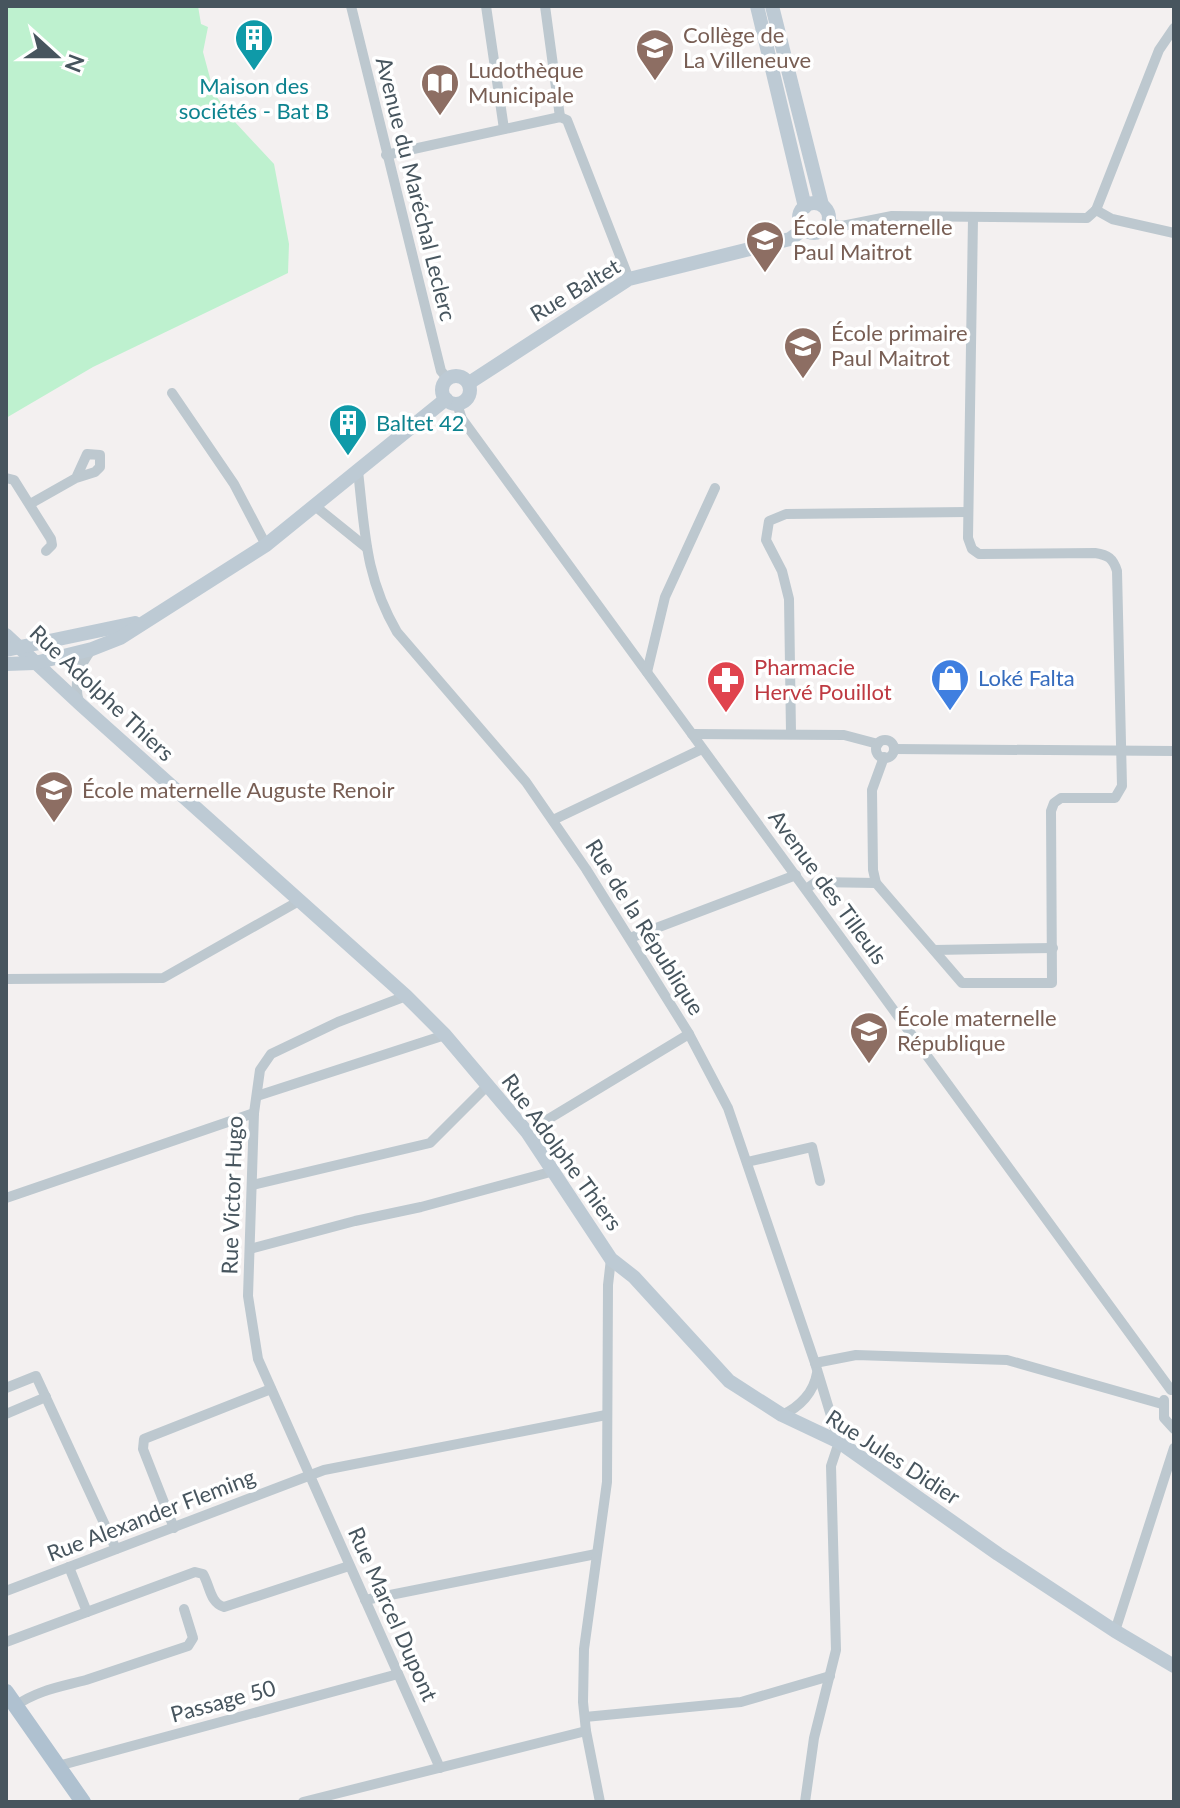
<svg xmlns="http://www.w3.org/2000/svg" width="1180" height="1808" font-family="Lato,sans-serif">
  <rect width="100%" height="100%" fill="#f3f0f0"/>
  <polygon fill="#bef1cf" points="6,6 198,6 201,24 208,27 203,52 214,93 234,121 274,164 289,244 288,273 93,367 6,418"/>
  <g fill="none" stroke-linecap="round" stroke-linejoin="round">
    <g stroke="#bdc8cf" stroke-width="10">
      <polyline points="351,6 441,371 448,379"/>
      <polyline points="486,6 504,129"/>
      <polyline points="545,6 560,117"/>
      <polyline points="386,155 560,117 567,120 629,279"/>
      <polyline points="1096,210 1159,50 1174,28"/>
      <polyline points="1096,210 1112,219 1174,233"/>
      <polyline points="828,223 842,226 892,216 1087,218 1096,210"/>
      <polyline points="172,393 234,484 266,545"/>
      <polyline points="457,404 462,419 1171,1390"/>
      <path d="M358,471C365,532 365,577 397,632L526,782L586,869L689,1034L728,1108L815,1363L839,1442L831,1466L836,1650L814,1738L805,1802"/>
      <polyline points="6,478 14,480 51,539 52,545 46,551"/>
      <polyline points="30,504 76,478 95,472 100,467 100,455 87,454 76,478"/>
      <polyline points="315,506 367,548"/>
      <polyline points="647,672 665,597 715,488"/>
      <path d="M79,702C73,681 79,666 92,649"/>
      <polyline points="791,733 789,599 782,571 766,540 769,521 786,514 968,512"/>
      <polyline points="692,734 844,735 878,744"/>
      <circle cx="885" cy="749" r="9"/>
      <polyline points="894,749 1174,751"/>
      <path d="M884,757L872,790L873,870L876,883L962,983H1052L1051,811L1054,803L1061,798H1115L1122,786L1117,571C1113,558 1108,555 1095,553L979,554L972,549L968,538L973,218"/>
      <polyline points="553,820 702,749"/>
      <polyline points="806,889 816,882 876,883"/>
      <polyline points="630,938 796,875"/>
      <polyline points="934,950 1053,948"/>
      <polyline points="6,979 163,978 299,901"/>
      <polyline points="406,996 338,1022 271,1054 260,1070 254,1113 248,1296 258,1359 440,1768"/>
      <polyline points="257,1096 445,1035"/>
      <polyline points="527,1132 689,1034"/>
      <polyline points="747,1162 812,1147 820,1181"/>
      <polyline points="252,1185 430,1143 488,1085"/>
      <polyline points="6,1198 254,1113"/>
      <polyline points="250,1249 355,1221 421,1207 554,1171"/>
      <polyline points="815,1363 856,1355 1007,1360 1162,1404"/>
      <polyline points="6,1388 36,1376 116,1549"/>
      <polyline points="1164,1400 1164,1418 1174,1429"/>
      <polyline points="6,1414 46,1397"/>
      <path d="M782,1415C800,1407 814,1392 817,1373"/>
      <polyline points="174,1528 143,1449 144,1439 271,1389"/>
      <polyline points="69,1567 87,1612"/>
      <polyline points="6,1591 324,1470 606,1415"/>
      <polyline points="365,1600 596,1554"/>
      <polyline points="1115,1631 1174,1448"/>
      <path d="M6,1642L195,1572L203,1574C210,1586 210,1603 224,1607L349,1566"/>
      <path d="M15,1706C38,1690 60,1687 86,1680C120,1669 154,1657 188,1646L193,1638L184,1609"/>
      <polyline points="585,1717 741,1702 830,1676"/>
      <polyline points="58,1766 398,1674"/>
      <polyline points="303,1802 586,1731"/>
      <polyline points="600,1802 586,1731 583,1702 584,1649 607,1482 608,1285 611,1259"/>
    </g>
    <g stroke="#bdcad4" stroke-width="14">
      <polyline points="757,6 805,207"/>
      <polyline points="772,6 822,205"/>
      <circle cx="814" cy="218" r="15"/>
      <circle cx="456" cy="390" r="14"/>
      <polyline points="469,383 629,279 790,239 804,229"/>
      <polyline points="6,635 80,704 406,996 445,1035 527,1132 611,1259 634,1277 729,1381 782,1415 839,1442 998,1554 1115,1631 1174,1666"/>
      <polyline points="6,650 135,623"/>
      <polyline points="6,664 35,663 92,649 120,638 266,545 446,399"/>
    </g>
    <polyline stroke="#afc1d0" stroke-width="16" points="6,1692 83,1802"/>
  </g>
  <defs>
    <g id="building-pin" transform="scale(2)"><path d="M0 17L-7.5 6A9.5 9.5 0 1 1 7.5 6Z" fill="#0f9aa8" stroke="#fff"/><path d="M-4-6H4V6H1V3H-1V6H-4ZM-2.5-4.3h1.7v1.8h-1.7ZM.8-4.3h1.7v1.8H.8ZM-2.5-1h1.7V.8h-1.7ZM.8-1h1.7V.8H.8Z" fill="#fff"/></g>
    <g id="school-pin" transform="scale(2)"><path d="M0 17L-7.5 6A9.5 9.5 0 1 1 7.5 6Z" fill="#8d6e63" stroke="#fff"/><path d="M0-5L7-2L0 1L-7-2ZM-4 1L0 2.5L4 1V4Q0 6-4 4Z" fill="#fff"/></g>
    <g id="library-pin" transform="scale(2)"><path d="M0 17L-7.5 6A9.5 9.5 0 1 1 7.5 6Z" fill="#8d6e63" stroke="#fff"/><path d="M-6-4Q-3-5.5-.7-3.5V5Q-3 3-6 4ZM6-4Q3-5.5 .7-3.5V5Q3 3 6 4Z" fill="#fff"/></g>
    <g id="shop-pin" transform="scale(2)"><path d="M0 17L-7.5 6A9.5 9.5 0 1 1 7.5 6Z" fill="#3f7fe0" stroke="#fff"/><path d="M-5-2.5h2.3a2.7 3.5 0 0 1 5.4 0H5L5.5 6h-11ZM-1.5-2.5h3a1.5 2.3 0 0 0-3 0Z" fill="#fff"/></g>
    <g id="pharmacy-pin" transform="scale(2)"><path d="M0 17L-7.5 6A9.5 9.5 0 1 1 7.5 6Z" fill="#e0444e" stroke="#fff"/><path d="M-2-6h4v4h4v4h-4v4h-4v-4h-4v-4h4Z" fill="#fff"/></g>
  </defs>
  <g fill-rule="evenodd">
    <use href="#building-pin" x="254" y="38"/>
    <use href="#school-pin" x="655" y="48"/>
    <use href="#library-pin" x="440" y="83"/>
    <use href="#school-pin" x="765" y="240"/>
    <use href="#school-pin" x="803" y="346"/>
    <use href="#building-pin" x="348" y="423"/>
    <use href="#shop-pin" x="950" y="678"/>
    <use href="#pharmacy-pin" x="726" y="680"/>
    <use href="#school-pin" x="54" y="790"/>
    <use href="#school-pin" x="869" y="1031"/>
  </g>
  <g text-anchor="middle" stroke-width="7" stroke-linejoin="round" paint-order="stroke">
    <g font-size="22" fill="#785e54" stroke="#fff" text-anchor="start">
      <text x="683" y="43">Collège de<tspan x="683" dy="25">La Villeneuve</tspan></text>
      <text x="468" y="78">Ludothèque<tspan x="468" dy="25">Municipale</tspan></text>
      <text x="793" y="235">École maternelle<tspan x="793" dy="25">Paul Maitrot</tspan></text>
      <text x="831" y="341">École primaire<tspan x="831" dy="25">Paul Maitrot</tspan></text>
      <text x="82" y="798">École maternelle Auguste Renoir</text>
      <text x="897" y="1026">École maternelle<tspan x="897" dy="25">République</tspan></text>
    </g>
    <g font-size="22" fill="#0d838f" stroke="#fff">
      <text x="254" y="94">Maison des<tspan x="254" dy="25">sociétés - Bat B</tspan></text>
      <text x="376" y="431" text-anchor="start">Baltet 42</text>
    </g>
    <g font-size="22" fill="#47555e" stroke="#fff">
      <text transform="translate(416 189) rotate(76)" y="8">Avenue du Maréchal Leclerc</text>
      <text transform="translate(575 290) rotate(-31)" y="8">Rue Baltet</text>
      <text transform="translate(102 693) rotate(43)" y="8">Rue Adolphe Thiers</text>
      <text transform="translate(828 887) rotate(54)" y="8">Avenue des Tilleuls</text>
      <text transform="translate(645 927) rotate(58)" y="8">Rue de la République</text>
      <text transform="translate(562 1152) rotate(54)" y="8">Rue Adolphe Thiers</text>
      <text transform="translate(232 1195) rotate(-88)" y="8">Rue Victor Hugo</text>
      <text transform="translate(893 1457) rotate(33)" y="8">Rue Jules Didier</text>
      <text transform="translate(151 1515) rotate(-21)" y="8">Rue Alexander Fleming</text>
      <text transform="translate(393 1614) rotate(66)" y="8">Rue Marcel Dupont</text>
      <text transform="translate(223 1701) rotate(-15)" y="8">Passage 50</text>
    </g>
    <g font-size="22" fill="#be3a42" stroke="#fff" text-anchor="start">
      <text x="754" y="675">Pharmacie<tspan x="754" dy="25">Hervé Pouillot</tspan></text>
    </g>
    <g font-size="22" fill="#366cbe" stroke="#fff" text-anchor="start">
      <text x="978" y="686">Loké Falta</text>
    </g>
  </g>
  <rect width="1180" height="1808" fill="none" stroke="#47555e" stroke-width="16"/>
  <g transform="translate(56 56) rotate(111)" stroke="#ffffff" stroke-width="6" paint-order="stroke">
  <path d="M0-6L14 30L0 20L-14 30Z" fill="#47555e"/>
  <text y="-12" font-size="22" font-weight="bold" text-anchor="middle" fill="#47555e">N</text>
  </g>
</svg>
